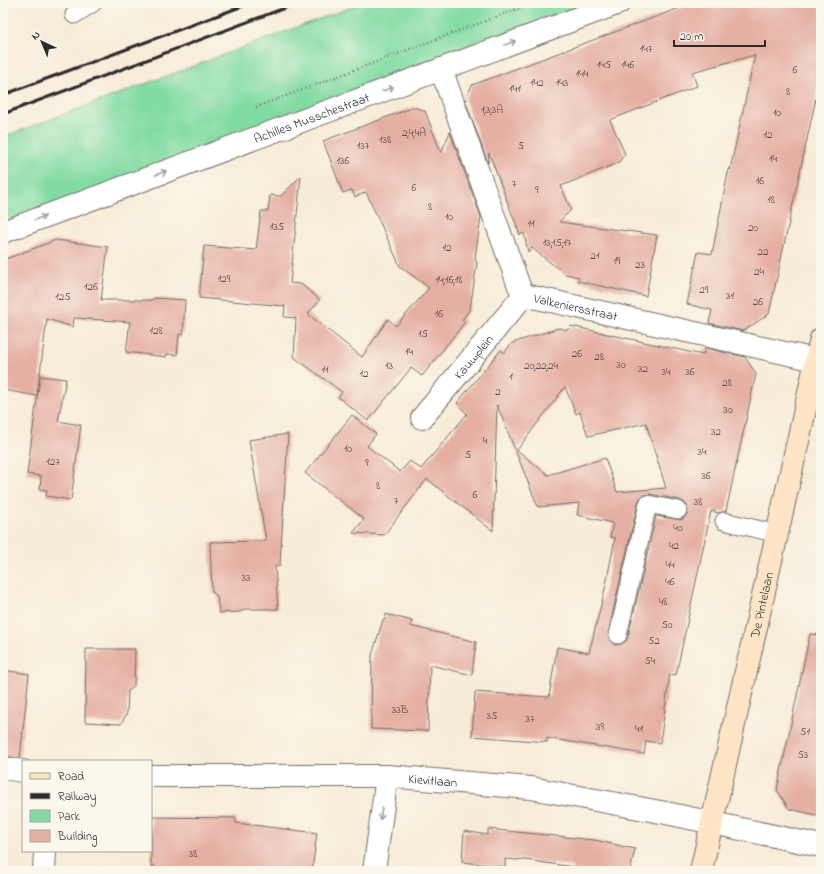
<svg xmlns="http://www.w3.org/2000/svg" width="824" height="874" font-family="'Indie Flower',sans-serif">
  <rect width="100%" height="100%" fill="#fbf7ec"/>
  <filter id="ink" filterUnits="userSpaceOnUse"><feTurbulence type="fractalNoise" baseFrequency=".025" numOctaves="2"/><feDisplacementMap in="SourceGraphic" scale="8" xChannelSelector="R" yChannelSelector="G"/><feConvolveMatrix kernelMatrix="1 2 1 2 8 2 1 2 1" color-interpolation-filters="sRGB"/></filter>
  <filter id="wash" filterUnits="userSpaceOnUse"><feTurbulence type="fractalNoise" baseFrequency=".012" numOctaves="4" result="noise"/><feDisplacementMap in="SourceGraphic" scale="16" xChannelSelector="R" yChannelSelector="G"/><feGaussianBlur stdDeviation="0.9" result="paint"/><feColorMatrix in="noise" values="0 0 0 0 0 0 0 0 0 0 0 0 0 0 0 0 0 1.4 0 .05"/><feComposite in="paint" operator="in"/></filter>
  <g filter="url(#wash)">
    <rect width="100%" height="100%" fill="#f7ecd7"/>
    <polygon fill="#81dca2" stroke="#568466" points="362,3 600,3 3,225 3,137"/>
    <g id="blocks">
      <g fill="#e5b0a3" fill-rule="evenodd">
        <polygon points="693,3 821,3 821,75 769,314 743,331 709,323 712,310 687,304 698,252 712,254 729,168 730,170 755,55 692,72 697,86 610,120 625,154 618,163 561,186 571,210 559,222 657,235 646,296 578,281 579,277 565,274 532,248 528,252 524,233 520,235 489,153 488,163 465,100 472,85"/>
        <polygon points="414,107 425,111 441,153 450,132 481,217 475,258 477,263 470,309 462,320 465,322 422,376 411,368 368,421 338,397 342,392 294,357 296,318 284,317 285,306 199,298 204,246 256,250 261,211 268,211 270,195 281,196 301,176 290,283 301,284 320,300 308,314 362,357 388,319 396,326 429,288 400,266 366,192 355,197 352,190 343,193 323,141"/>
        <polygon points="56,240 108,247 101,300 151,300 155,298 185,300 183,335 179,334 177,355 167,354 166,357 126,352 130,322 74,318 73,327 47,319 37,396 3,390 3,260"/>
        <path d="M571,326L703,355L705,348L745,357L756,374L726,511L719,513L711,511L676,675L670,674L660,743L646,741L644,754L547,738V742L472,736L475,692L549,697L557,647L589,653L606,585L615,538L610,537L613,523L577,515L579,503L538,507L497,405L493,531L427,479L384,535L353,533L364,519L305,473L352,415L376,434L367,446L400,472L410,461L421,469L467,414L457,403L501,350L504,353L512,343L559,328L567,330ZM565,387L576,414L580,412L588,436L646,423L666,488L617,492L605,458L548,475L517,450ZM650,494L680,500L684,502L687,506L688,512L685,517L681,520L656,516L628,637L626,641L621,644L615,645L612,643L609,638L608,633L638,502L640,498L645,495Z"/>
        <polygon points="40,376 66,379 58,421 81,425 71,500 46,496 47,490 40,489 41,476 27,474"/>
        <polygon points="288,434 280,564 280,566 275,566 278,609 246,609 239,612 219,613 217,596 212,592 210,542 266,541 249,440"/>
        <polygon points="386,614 412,621 410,626 476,642 472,675 430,665 428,731 371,729 372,655 383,620 385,620"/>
        <polygon points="810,634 821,635 821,816 789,809 777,790"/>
        <polygon points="86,649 135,649 134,686 128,691 127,713 121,724 85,722"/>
        <polygon points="3,670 29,674 20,758 3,756"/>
        <polygon points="151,817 236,818 236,823 317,833 312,871 155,870 155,866 151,866"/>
        <polygon points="488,829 594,840 635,849 630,871 573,871 574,867 518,859 518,860 505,859 505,867 462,862 464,831 488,835"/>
      </g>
    </g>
  </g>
  <g filter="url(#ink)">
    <use href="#blocks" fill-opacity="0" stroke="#726f67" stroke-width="1"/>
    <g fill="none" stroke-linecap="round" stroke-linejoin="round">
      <g stroke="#726f67" stroke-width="19">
        <g id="lane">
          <polyline points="74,15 93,3"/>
          <polyline points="724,521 777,534"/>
          <polyline points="618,635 648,504 678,510"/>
        </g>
      </g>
      <g stroke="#726f67" stroke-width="24">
        <g id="street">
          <path id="s1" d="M441,69L519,286L524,295L816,360"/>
          <path id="s2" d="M3,232L619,3"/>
          <path id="s3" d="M422,418L524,295"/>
          <polyline points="3,768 23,771"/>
          <path id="s4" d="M151,776H387L531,788L666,813L821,846"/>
          <polyline points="44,871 45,851"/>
          <polyline points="374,871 387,776"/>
        </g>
      </g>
      <g stroke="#726f67" stroke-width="24">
        <g id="secondary">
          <path id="s5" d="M701,871L821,339"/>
        </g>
      </g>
      <polyline stroke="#726f67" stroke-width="2.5" stroke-dasharray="1 3" stroke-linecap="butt" points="256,107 533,3"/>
      <use href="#lane" stroke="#fff" stroke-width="17"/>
      <use href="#street" stroke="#fff" stroke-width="22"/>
      <use href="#secondary" stroke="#fde5c5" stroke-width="22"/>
      <g stroke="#2b2b2b" stroke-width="3">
        <polyline points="3,95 251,3"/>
        <polyline points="3,114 298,3"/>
      </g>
    </g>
    <defs><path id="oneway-shaft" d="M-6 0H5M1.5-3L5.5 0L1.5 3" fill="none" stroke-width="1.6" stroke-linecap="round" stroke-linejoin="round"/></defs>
    <g stroke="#a0a0a0">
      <use href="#oneway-shaft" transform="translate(510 43) rotate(-20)"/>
      <use href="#oneway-shaft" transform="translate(388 89) rotate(-20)"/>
      <use href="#oneway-shaft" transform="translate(161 173) rotate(-20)"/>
      <use href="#oneway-shaft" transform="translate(40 218) rotate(-20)"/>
      <use href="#oneway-shaft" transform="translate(381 814) rotate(98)"/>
    </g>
  </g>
  <g text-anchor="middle" stroke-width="3" stroke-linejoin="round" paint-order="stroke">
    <g font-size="11" fill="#5a4c49">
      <text x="646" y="52">147</text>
      <text x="604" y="68">145</text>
      <text x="628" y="68">146</text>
      <text x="795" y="73">6</text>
      <text x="582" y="77">144</text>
      <text x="537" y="86">142</text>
      <text x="562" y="86">143</text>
      <text x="515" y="92">141</text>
      <text x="788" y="95">8</text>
      <text x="492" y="113">1;3;3A</text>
      <text x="777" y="116">10</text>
      <text x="414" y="136">2;4;4A</text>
      <text x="768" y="138">12</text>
      <text x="385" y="143">138</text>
      <text x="363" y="149">137</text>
      <text x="521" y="149">5</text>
      <text x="773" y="162">14</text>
      <text x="343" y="164">136</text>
      <text x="760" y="184">16</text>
      <text x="514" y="187">7</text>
      <text x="414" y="191">6</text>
      <text x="537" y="193">9</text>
      <text x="771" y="203">18</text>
      <text x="430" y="210">8</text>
      <text x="449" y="220">10</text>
      <text x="531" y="227">11</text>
      <text x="277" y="230">135</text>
      <text x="753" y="231">20</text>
      <text x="557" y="246">13;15;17</text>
      <text x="447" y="251">12</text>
      <text x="763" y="255">22</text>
      <text x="595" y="259">21</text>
      <text x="617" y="264">19</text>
      <text x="640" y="268">23</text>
      <text x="759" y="275">24</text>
      <text x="224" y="282">129</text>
      <text x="449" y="283">14;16;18</text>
      <text x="91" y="290">126</text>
      <text x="704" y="293">29</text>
      <text x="730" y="299">31</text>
      <text x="63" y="300">125</text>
      <text x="758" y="305">26</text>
      <text x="439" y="317">16</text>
      <text x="156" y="334">128</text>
      <text x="423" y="337">15</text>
      <text x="409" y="355">14</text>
      <text x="577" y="357">26</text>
      <text x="599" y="360">28</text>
      <text x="621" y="368">30</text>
      <text x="389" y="369">13</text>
      <text x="541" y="369">20;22;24</text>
      <text x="643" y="372">32</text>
      <text x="325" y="373">11</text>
      <text x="666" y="375">34</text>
      <text x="690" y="375">36</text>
      <text x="364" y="377">12</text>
      <text x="511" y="380">1</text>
      <text x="727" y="386">28</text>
      <text x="498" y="395">2</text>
      <text x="728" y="413">30</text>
      <text x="716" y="435">32</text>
      <text x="485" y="444">4</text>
      <text x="348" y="452">10</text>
      <text x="702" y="455">34</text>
      <text x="468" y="458">5</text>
      <text x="53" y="465">127</text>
      <text x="367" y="466">9</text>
      <text x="706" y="479">36</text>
      <text x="378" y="489">8</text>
      <text x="475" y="498">6</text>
      <text x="396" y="504">7</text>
      <text x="698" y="505">38</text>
      <text x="678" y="531">40</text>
      <text x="674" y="549">42</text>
      <text x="670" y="568">44</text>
      <text x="246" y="581">33</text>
      <text x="670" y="585">46</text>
      <text x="663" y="605">48</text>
      <text x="667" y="628">50</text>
      <text x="654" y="644">52</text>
      <text x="650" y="664">54</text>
      <text x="400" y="713">33B</text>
      <text x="492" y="719">35</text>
      <text x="530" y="722">37</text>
      <text x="600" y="730">39</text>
      <text x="639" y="732">41</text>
      <text x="805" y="735">51</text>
      <text x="803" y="758">53</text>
      <text x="193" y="857">38</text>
    </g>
    <g font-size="13" fill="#2b2b2b" stroke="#fbf7ec">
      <text dy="5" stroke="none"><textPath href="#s2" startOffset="329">Achilles Musschestraat</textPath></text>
      <text dy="5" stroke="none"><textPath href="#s1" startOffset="294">Valkeniersstraat</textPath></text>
      <text dy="5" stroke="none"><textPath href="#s3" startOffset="80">Kauwplein</textPath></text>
      <text dy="5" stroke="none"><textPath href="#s5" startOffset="273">De Pintelaan</textPath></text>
      <text dy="5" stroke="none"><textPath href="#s4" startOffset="282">Kievitlaan</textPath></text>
    </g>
  </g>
  <rect width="824" height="874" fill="none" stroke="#fbf7ec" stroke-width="16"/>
  <rect x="22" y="760" width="130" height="92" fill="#fbf7ec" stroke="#a8a59f"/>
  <rect x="30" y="773" width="20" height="6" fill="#fde5c5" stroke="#a8a59f"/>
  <text x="58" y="780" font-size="12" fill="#2b2b2b">Road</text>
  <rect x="30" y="793" width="20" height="6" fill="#2b2b2b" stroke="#a8a59f"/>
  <text x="58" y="800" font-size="12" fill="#2b2b2b">Railway</text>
  <rect x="30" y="810" width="20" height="12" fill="#81dca2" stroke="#a8a59f"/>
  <text x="58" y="820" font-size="12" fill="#2b2b2b">Park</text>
  <rect x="30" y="830" width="20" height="12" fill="#e5b0a3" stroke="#a8a59f"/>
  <text x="58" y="840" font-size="12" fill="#2b2b2b">Building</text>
  <g transform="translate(42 42) rotate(316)" stroke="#fbf7ec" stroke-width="3" paint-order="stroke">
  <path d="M0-3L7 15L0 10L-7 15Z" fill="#2b2b2b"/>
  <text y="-6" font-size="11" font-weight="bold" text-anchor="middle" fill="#2b2b2b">N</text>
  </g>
  <path d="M674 40v6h91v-6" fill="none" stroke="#2b2b2b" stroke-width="2"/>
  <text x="680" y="40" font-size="12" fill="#2b2b2b" stroke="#fbf7ec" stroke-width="3" paint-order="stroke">20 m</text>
</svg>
